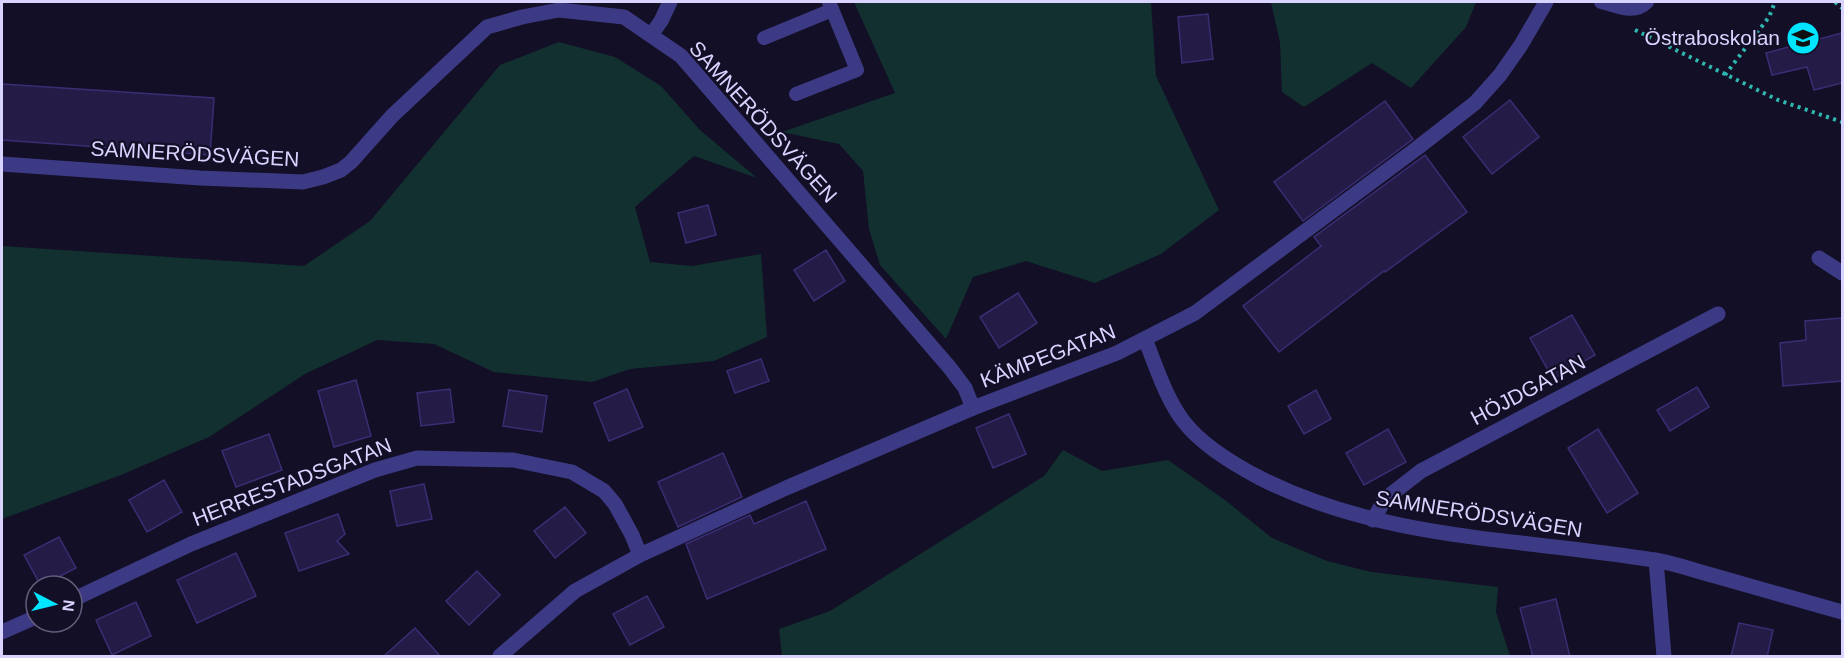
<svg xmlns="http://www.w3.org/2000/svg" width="1844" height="658" font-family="Helvetica,sans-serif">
  <rect width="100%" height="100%" fill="#130f26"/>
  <g fill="#12302f">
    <polygon points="854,2 1151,2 1156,76 1219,210 1161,254 1095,283 1026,261 973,277 946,339 880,265 869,229 863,171 839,144 782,132 895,93"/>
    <polygon points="1271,2 1476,2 1466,27 1411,88 1372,63 1304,107 1282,92 1280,43"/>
    <polygon points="559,42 615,57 661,86 700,130 757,178 694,156 635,207 650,262 692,266 761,254 767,337 714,361 630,369 592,382 494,372 434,344 377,340 305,374 209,437 121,475 2,519 2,246 304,266 370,221 500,65"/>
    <polygon points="1063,450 1102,471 1168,460 1225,500 1272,538 1327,561 1371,572 1498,587 1496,612 1510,656 782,656 779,629 830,611 1044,476"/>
  </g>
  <g fill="#241b47" stroke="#3b2d73" stroke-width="1.5">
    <polygon points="1208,14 1213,59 1182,63 1178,17"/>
    <polygon points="1842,33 1842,83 1814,90 1807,67 1772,75 1766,53"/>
    <polygon points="2,84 214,98 210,155 2,140"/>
    <polygon points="1510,100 1539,137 1492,174 1463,137"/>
    <polygon points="1385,101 1413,139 1303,221 1274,182"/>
    <polygon points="1425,155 1467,212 1385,272 1384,271 1279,352 1243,306 1321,246 1314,237"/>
    <polygon points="708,205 716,235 686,243 678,213"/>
    <polygon points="826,250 845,281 814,301 794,270"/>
    <polygon points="1018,293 1037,323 999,348 980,317"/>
    <polygon points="1572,315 1595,355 1553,379 1530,338"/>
    <polygon points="1842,318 1842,381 1783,386 1780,343 1806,340 1805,321"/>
    <polygon points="761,359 769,381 735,393 727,371"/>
    <polygon points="356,380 371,436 334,447 318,391"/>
    <polygon points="1697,387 1709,407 1670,431 1657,410"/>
    <polygon points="450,389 454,422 421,426 417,393"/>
    <polygon points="627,389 643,427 609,441 594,403"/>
    <polygon points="509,390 547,396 542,432 503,426"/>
    <polygon points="1316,390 1331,419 1304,434 1288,406"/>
    <polygon points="1009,414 1026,454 993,468 976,428"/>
    <polygon points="1388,429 1406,462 1364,485 1346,453"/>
    <polygon points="1598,429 1638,493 1607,513 1568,448"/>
    <polygon points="269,434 282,470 236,487 222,451"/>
    <polygon points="723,453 742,497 678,527 658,482"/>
    <polygon points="164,480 182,512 147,532 129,500"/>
    <polygon points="424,484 432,519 397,526 390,491"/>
    <polygon points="806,501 826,549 707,599 686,544 750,515 754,524"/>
    <polygon points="565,507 586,533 555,558 534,531"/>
    <polygon points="338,514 345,534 337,541 349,554 299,571 285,533"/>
    <polygon points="59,537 76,568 41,586 24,555"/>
    <polygon points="236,553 256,596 197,623 177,580"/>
    <polygon points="477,571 500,595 469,625 446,601"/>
    <polygon points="647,596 664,627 630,645 613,614"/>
    <polygon points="1556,599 1570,657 1533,657 1520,608"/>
    <polygon points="136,602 151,636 112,655 96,620"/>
    <polygon points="1739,623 1773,630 1767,657 1731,657"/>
    <polygon points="415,628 441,657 383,657"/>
  </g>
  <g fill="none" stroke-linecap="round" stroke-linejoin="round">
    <g stroke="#2fb8b0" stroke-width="4" stroke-dasharray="3 4.5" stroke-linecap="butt">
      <polyline points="1835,2 1842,8"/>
      <polyline points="1635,30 1778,100 1842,122"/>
      <polyline points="1725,75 1769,17 1775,2"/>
    </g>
    <g stroke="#3d3a85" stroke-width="14">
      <path d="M1601,2C1618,6 1634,15 1647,2"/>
      <polyline points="764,38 832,10"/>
      <polyline points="796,94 857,70 829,2"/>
    </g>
    <g stroke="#3d3a85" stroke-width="15">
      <polyline points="651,35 661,21 670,2"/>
      <polyline points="2,164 200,178 303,182 323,177 341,170 351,162 392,116 487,27 522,17 559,10 624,17 681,56 950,368 965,388 973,408"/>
      <polyline points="1819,258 1842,273"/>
      <path d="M1145,339C1156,366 1166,399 1184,422C1203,446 1233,464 1260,478C1384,541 1521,538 1654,560C1675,563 1695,571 1715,576C1758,588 1800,600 1842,612"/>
      <polyline points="1373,520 1385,499 1421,471 1718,314"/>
      <polyline points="1656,560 1664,656"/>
      <polyline points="72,600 191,544 375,470 417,458 513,460 572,472 604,491 615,504 632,535 640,555"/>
      <polyline points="2,632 36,617"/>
      <polyline points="500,656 575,591 640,555 786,488 973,408 1117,353 1195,313 1416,149 1475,103 1500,75 1521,45 1546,2"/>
    </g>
  </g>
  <defs>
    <g id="university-disc" transform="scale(1.725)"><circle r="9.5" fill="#00e5ff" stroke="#130f26"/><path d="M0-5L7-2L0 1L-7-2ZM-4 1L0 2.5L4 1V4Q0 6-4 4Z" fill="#111"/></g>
  </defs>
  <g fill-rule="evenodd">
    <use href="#university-disc" x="1803" y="38"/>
  </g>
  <g text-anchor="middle" stroke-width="4.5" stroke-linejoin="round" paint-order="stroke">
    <g font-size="21" fill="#d9d4ff" stroke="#130f26" text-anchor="end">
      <text x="1780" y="45">Östraboskolan</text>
    </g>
    <g font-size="21" fill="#d9d4ff" stroke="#130f26">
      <text transform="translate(763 122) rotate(48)" y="7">SAMNERÖDSVÄGEN</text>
      <text transform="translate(195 154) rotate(3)" y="7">SAMNERÖDSVÄGEN</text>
      <text transform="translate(1048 356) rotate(-21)" y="7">KÄMPEGATAN</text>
      <text transform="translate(1528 390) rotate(-28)" y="7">HÖJDGATAN</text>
      <text transform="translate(292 482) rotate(-21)" y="7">HERRESTADSGATAN</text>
      <text transform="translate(1479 514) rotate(9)" y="7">SAMNERÖDSVÄGEN</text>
    </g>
  </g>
  <rect width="1844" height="658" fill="none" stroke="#d9d4ff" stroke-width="6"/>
  <g transform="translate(54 604) rotate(97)"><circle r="28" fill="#130f26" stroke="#625e7d" stroke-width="1.5"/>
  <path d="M0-4.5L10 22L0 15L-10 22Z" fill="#00e5ff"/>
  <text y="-9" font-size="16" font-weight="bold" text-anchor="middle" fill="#d9d4ff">N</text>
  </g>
</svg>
